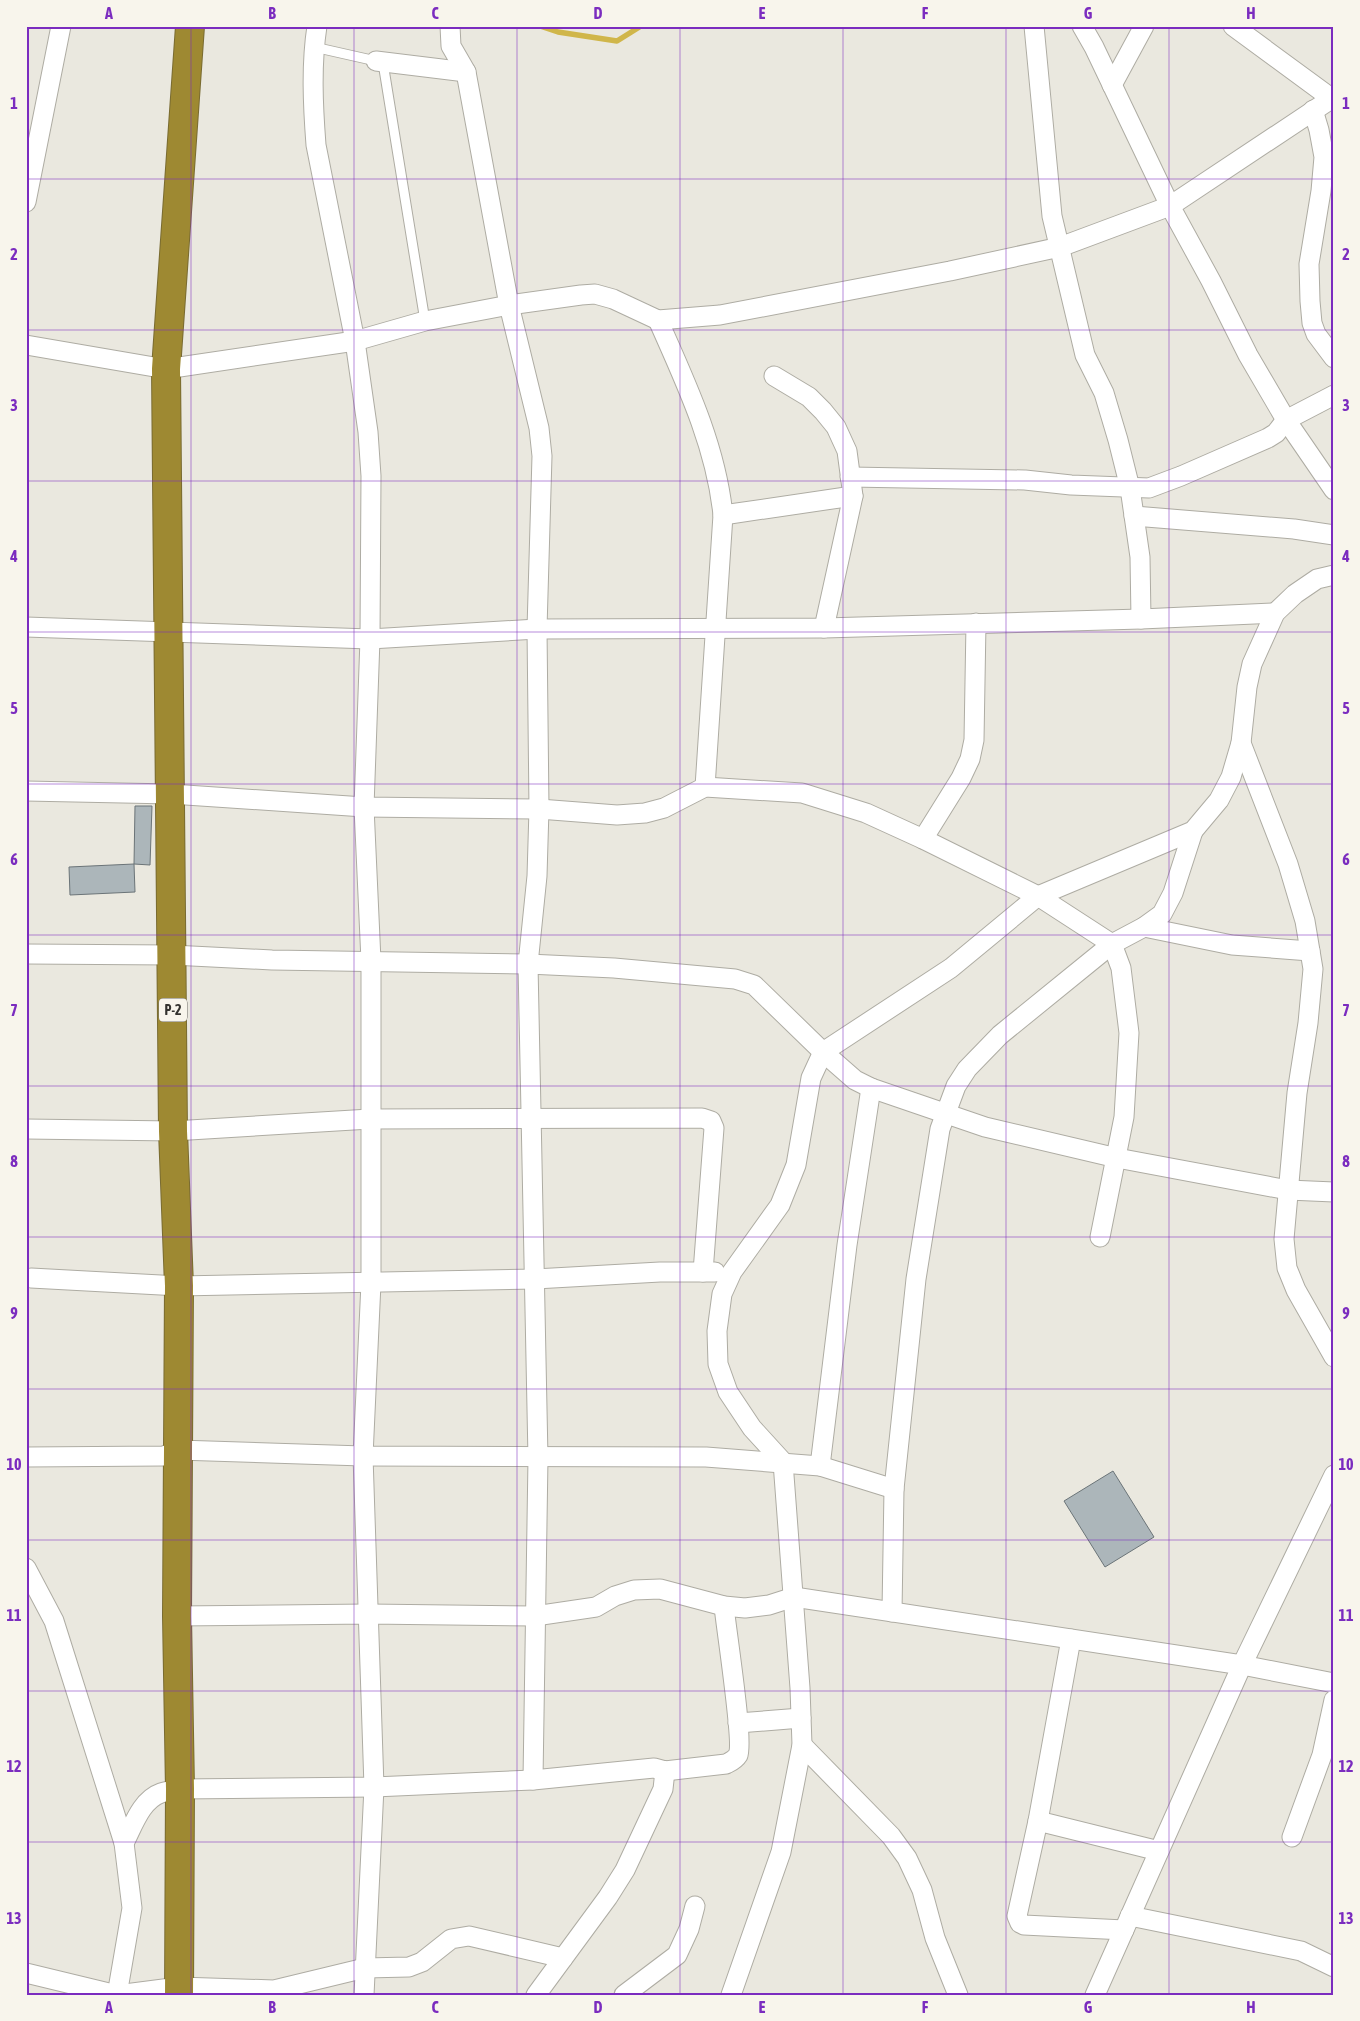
<svg xmlns="http://www.w3.org/2000/svg" width="1360" height="2021" font-family="'Asap Condensed',sans-serif">
  <rect width="100%" height="100%" fill="#eae8df"/>
  <g fill="none" stroke-linecap="round" stroke-linejoin="round">
    <polyline stroke="#d0b64a" stroke-width="5.5" points="540,26 558,32 617,41 641,26"/>
  </g>
  <g fill="#acb6ba" stroke="#6b7478">
    <polygon points="135,806 152,806 150,865 134,864"/>
    <polygon points="134,864 135,892 70,895 69,867"/>
    <polygon points="1113,1471 1154,1537 1105,1567 1064,1501"/>
  </g>
  <g fill="none" stroke-linecap="round" stroke-linejoin="round">
    <g stroke="#aeaca3" stroke-width="11">
      <g id="lane">
        <polyline points="314,47 376,61"/>
        <polyline points="383,63 425,321"/>
      </g>
    </g>
    <g stroke="#aeaca3" stroke-width="21">
      <g id="street">
        <path d="M317,26C311,65 313,106 316,145L355,341L368,432L371,476L370,639L364,807L371,961V1283L363,1456L374,1787L364,1995"/>
        <polyline points="450,26 451,46 466,72 509,305 539,428 542,456 537,629 539,809 537,876 528,964 538,1458 533,1780"/>
        <polyline points="1034,26 1052,216 1085,355 1104,393 1118,440 1130,488 1140,557 1141,619"/>
        <polyline points="1082,26 1094,47 1170,206 1211,281 1248,355 1286,420 1334,490"/>
        <polyline points="1233,26 1331,98"/>
        <polyline points="376,61 466,72"/>
        <polyline points="1112,85 1144,26"/>
        <polyline points="1313,110 1319,130 1324,157 1321,191 1309,264 1310,301 1312,323 1316,334 1334,358"/>
        <polyline points="26,202 61,26"/>
        <path d="M658,320C686,383 716,446 723,515L705,787"/>
        <polyline points="26,345 166,369 355,341 425,321 509,305 581,295 595,294 613,299 658,320 720,315 950,271 1060,247 1170,206 1334,97"/>
        <polyline points="774,376 809,397 823,411 836,427 847,451 853,496 824,628"/>
        <polyline points="850,477 1025,480 1071,485 1149,488 1181,476 1268,438 1276,433 1286,420 1334,395"/>
        <polyline points="723,515 853,496"/>
        <polyline points="1134,516 1294,529 1334,535"/>
        <polyline points="26,627 370,639 537,629 824,628 1141,619 1275,613"/>
        <polyline points="1241,743 1288,864 1305,921 1313,969 1308,1023 1297,1093 1284,1239 1287,1268 1296,1290 1334,1357"/>
        <polyline points="26,791 171,794 364,807 539,809 617,815 645,813 664,808 705,787 802,793 866,813 923,839 1038,896 1112,944 1121,968 1129,1033 1124,1117 1100,1237"/>
        <polyline points="923,839 961,778 970,759 974,740 976,623"/>
        <polyline points="1144,927 1232,945 1310,951"/>
        <polyline points="26,954 172,955 272,960 528,964 614,968 735,979 754,985 823,1052 855,1080 871,1088 985,1127 1117,1158 1288,1190 1334,1192"/>
        <polyline points="26,1129 173,1131 370,1119 702,1118 711,1121 714,1128 703,1272"/>
        <polyline points="31,1278 179,1286 535,1279 660,1272 715,1272"/>
        <polyline points="26,1457 164,1456 178,1450 363,1456 706,1457 820,1466 894,1489"/>
        <polyline points="820,1466 847,1245 871,1088"/>
        <polyline points="26,1568 54,1621 124,1843 132,1908 117,1995"/>
        <polyline points="892,1612 894,1489 916,1279 940,1129 956,1086 967,1069 1000,1035 1112,944 1144,927 1162,914 1173,893 1193,831"/>
        <polyline points="177,1616 368,1614 535,1616 596,1607 615,1596 634,1590 660,1589 724,1606 745,1608 769,1605 794,1597 1242,1665 1334,1683"/>
        <polyline points="1071,1639 1038,1821 1159,1851"/>
        <polyline points="738,1723 801,1718"/>
        <polyline points="802,1745 891,1836 907,1858 922,1890 935,1938 958,1995"/>
        <polyline points="1038,1821 1017,1916 1020,1923 1024,1925 1124,1930"/>
        <polyline points="1292,1837 1322,1755 1334,1700"/>
        <path d="M124,1843C133,1826 141,1800 161,1793C167,1791 174,1790 180,1789L374,1787L533,1780L654,1768L665,1771L726,1764C730,1762 735,1760 738,1755C744,1742 726,1628 724,1606"/>
        <polyline points="1130,1916 1301,1951 1334,1967"/>
        <polyline points="26,1973 117,1995 179,1987 274,1990 365,1968 409,1967 422,1962 451,1939 469,1936 563,1958"/>
        <polyline points="536,1995 608,1897 625,1870 663,1789 665,1771"/>
        <polyline points="624,1995 677,1955 689,1929 695,1906"/>
        <polyline points="731,1995 781,1852 802,1745 800,1688 783,1462 752,1428 728,1392 718,1364 717,1331 722,1294 732,1272 780,1205 796,1165 811,1078 823,1052 951,968 1038,896 1193,831 1219,800 1231,777 1241,743 1247,687 1252,664 1275,613 1295,594 1317,579 1334,575"/>
        <polyline points="1095,1995 1242,1665 1334,1475"/>
      </g>
    </g>
    <g stroke="#796b31" stroke-width="30">
      <polyline id="highway" points="179,1995 180,1789 177,1616 179,1286 173,1131 166,369 190,26"/>
    </g>
    <use href="#lane" stroke="#fff" stroke-width="9"/>
    <use href="#street" stroke="#fff" stroke-width="19"/>
    <use href="#highway" stroke="#9e8932" stroke-width="28"/>
  </g>
  <path fill="none" stroke="#7b2cbf" stroke-width="1" stroke-opacity="0.55" d="M191,26V1995M354,26V1995M517,26V1995M680,26V1995M843,26V1995M1006,26V1995M1169,26V1995M26,179H1334M26,330H1334M26,481H1334M26,632H1334M26,784H1334M26,935H1334M26,1086H1334M26,1237H1334M26,1389H1334M26,1540H1334M26,1691H1334M26,1842H1334"/>
  <g text-anchor="middle" stroke-width="4" stroke-linejoin="round" paint-order="stroke">
    <rect fill="#f8f5ec" stroke="#6f6d68" stroke-width="1" x="159" y="998.5" width="28" height="23" rx="4"/>
    <g font-size="14" font-weight="bold" fill="#34332f">
      <text x="173" y="1015">P-2</text>
    </g>
  </g>
  <rect width="1360" height="2021" fill="none" stroke="#f8f5ec" stroke-width="55"/>
  <rect x="28" y="28" width="1304" height="1966" fill="none" stroke="#7b2cbf" stroke-width="2"/>
  <g font-size="16" text-anchor="middle" font-weight="bold" fill="#7b2cbf">
    <text x="109" y="19">A</text>
    <text x="272" y="19">B</text>
    <text x="435" y="19">C</text>
    <text x="598" y="19">D</text>
    <text x="762" y="19">E</text>
    <text x="925" y="19">F</text>
    <text x="1088" y="19">G</text>
    <text x="1251" y="19">H</text>
    <text x="14" y="109">1</text>
    <text x="1346" y="109">1</text>
    <text x="14" y="260">2</text>
    <text x="1346" y="260">2</text>
    <text x="14" y="411">3</text>
    <text x="1346" y="411">3</text>
    <text x="14" y="562">4</text>
    <text x="1346" y="562">4</text>
    <text x="14" y="714">5</text>
    <text x="1346" y="714">5</text>
    <text x="14" y="865">6</text>
    <text x="1346" y="865">6</text>
    <text x="14" y="1016">7</text>
    <text x="1346" y="1016">7</text>
    <text x="14" y="1167">8</text>
    <text x="1346" y="1167">8</text>
    <text x="14" y="1319">9</text>
    <text x="1346" y="1319">9</text>
    <text x="14" y="1470">10</text>
    <text x="1346" y="1470">10</text>
    <text x="14" y="1621">11</text>
    <text x="1346" y="1621">11</text>
    <text x="14" y="1772">12</text>
    <text x="1346" y="1772">12</text>
    <text x="14" y="1924">13</text>
    <text x="1346" y="1924">13</text>
    <text x="109" y="2013">A</text>
    <text x="272" y="2013">B</text>
    <text x="435" y="2013">C</text>
    <text x="598" y="2013">D</text>
    <text x="762" y="2013">E</text>
    <text x="925" y="2013">F</text>
    <text x="1088" y="2013">G</text>
    <text x="1251" y="2013">H</text>
  </g>
</svg>
